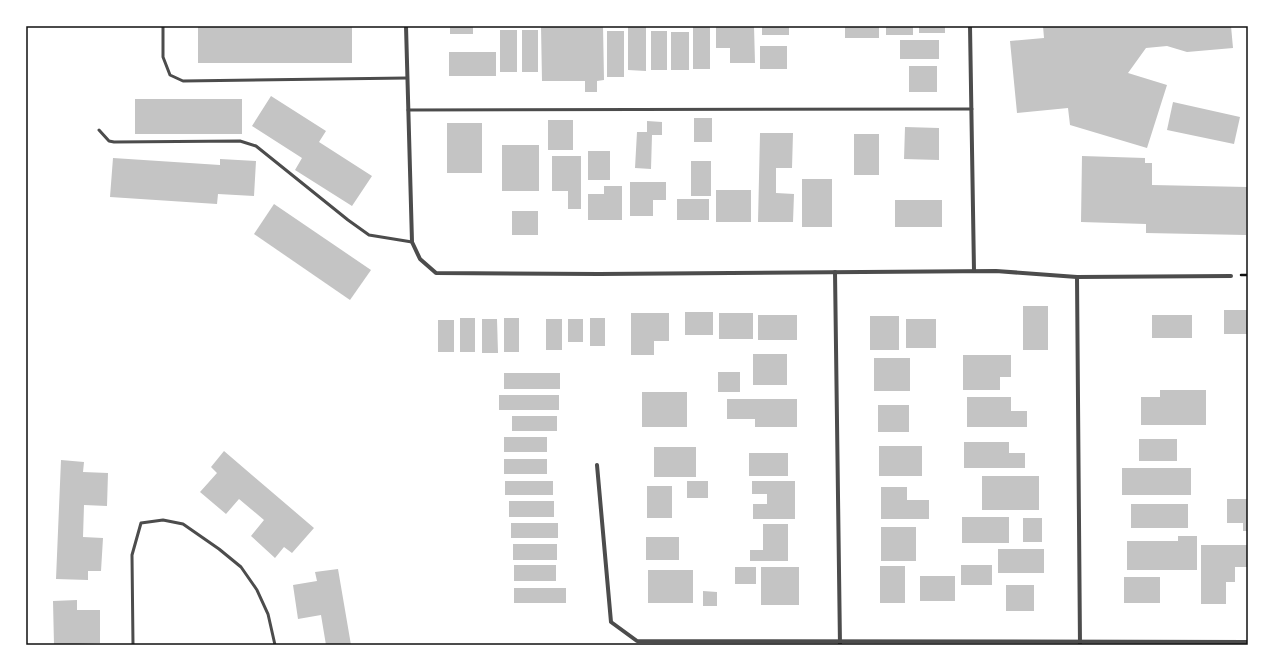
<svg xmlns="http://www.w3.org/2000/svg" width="1274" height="671" font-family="'Archivo Narrow',sans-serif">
  <rect width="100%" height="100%" fill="#fff"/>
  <g fill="#c4c4c4">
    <rect x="198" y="26" width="154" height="37"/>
    <rect x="450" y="26" width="23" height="8"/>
    <polygon points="541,26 603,26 604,80 597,81 597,92 585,92 585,81 542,81"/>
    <polygon points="628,26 646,26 646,71 628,70"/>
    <rect x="693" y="26" width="17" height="43"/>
    <polygon points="716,26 754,26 755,63 730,63 730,48 716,48"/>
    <rect x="762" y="26" width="27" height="9"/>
    <rect x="845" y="26" width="34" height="12"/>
    <rect x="886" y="26" width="27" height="9"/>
    <rect x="919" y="26" width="26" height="7"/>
    <polygon points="1043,26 1231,26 1233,48 1187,52 1167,46 1146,48 1128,73 1167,85 1147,148 1070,125 1068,108 1017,113 1010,41 1044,38"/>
    <rect x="500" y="30" width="17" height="42"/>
    <rect x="522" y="30" width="16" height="42"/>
    <rect x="607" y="31" width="17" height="46"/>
    <rect x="651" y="31" width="16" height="39"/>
    <rect x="671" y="32" width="18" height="38"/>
    <rect x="900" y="40" width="39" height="19"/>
    <rect x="760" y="46" width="27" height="23"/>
    <rect x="449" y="52" width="47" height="24"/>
    <rect x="909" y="66" width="28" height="26"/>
    <polygon points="271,96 326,131 319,142 372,176 352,206 295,170 302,158 252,126"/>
    <rect x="135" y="99" width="107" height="35"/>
    <polygon points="1173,102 1240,117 1234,144 1167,130"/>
    <rect x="694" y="118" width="18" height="24"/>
    <rect x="548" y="120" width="25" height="30"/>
    <polygon points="647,121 662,122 662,135 652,135 651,169 635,168 637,132 647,132"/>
    <rect x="447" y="123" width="35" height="50"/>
    <polygon points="905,127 939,128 939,160 904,159"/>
    <polygon points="760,133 793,133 792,168 776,168 776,193 794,194 793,222 758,222"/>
    <rect x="854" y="134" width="25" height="41"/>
    <rect x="502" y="145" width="37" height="46"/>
    <rect x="588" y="151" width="22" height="29"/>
    <polygon points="552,156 581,156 581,209 568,209 568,191 552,191"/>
    <polygon points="1082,156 1145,158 1145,163 1152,163 1152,185 1247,187 1246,235 1146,233 1146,224 1081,222"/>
    <polygon points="113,158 220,165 220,159 256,161 254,196 218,194 217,204 110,197"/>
    <rect x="691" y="161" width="20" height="35"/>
    <rect x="802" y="179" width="30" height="48"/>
    <polygon points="630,182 666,182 666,200 653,200 653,216 630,216"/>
    <polygon points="604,186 622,186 622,220 588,220 588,194 604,194"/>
    <rect x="716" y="190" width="35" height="32"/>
    <rect x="677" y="199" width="32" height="21"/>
    <rect x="895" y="200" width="47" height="27"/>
    <polygon points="274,204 371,270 350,300 254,234"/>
    <rect x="512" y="211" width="26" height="24"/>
    <rect x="1023" y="306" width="25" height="44"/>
    <rect x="1224" y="310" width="24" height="24"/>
    <rect x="685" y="312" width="28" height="23"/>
    <polygon points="631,313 669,313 669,341 654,341 654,355 631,355"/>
    <rect x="719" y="313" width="34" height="26"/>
    <rect x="758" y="315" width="39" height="25"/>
    <rect x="1152" y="315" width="40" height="23"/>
    <rect x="870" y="316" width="29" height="34"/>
    <rect x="460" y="318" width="15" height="34"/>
    <rect x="504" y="318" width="15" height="34"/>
    <rect x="590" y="318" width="15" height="28"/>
    <polygon points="482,319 497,319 498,353 482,353"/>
    <rect x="546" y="319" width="16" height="31"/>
    <rect x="568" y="319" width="15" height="23"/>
    <rect x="906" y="319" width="30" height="29"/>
    <rect x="438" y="320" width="16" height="32"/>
    <rect x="753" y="354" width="34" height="31"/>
    <polygon points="963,355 1011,355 1011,377 1000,377 1000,390 963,390"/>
    <rect x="874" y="358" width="36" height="33"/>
    <rect x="718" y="372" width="22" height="20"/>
    <rect x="504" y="373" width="56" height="16"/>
    <polygon points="1160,390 1206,390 1206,425 1141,425 1141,397 1160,397"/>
    <rect x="642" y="392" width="45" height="35"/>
    <rect x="499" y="395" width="60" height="15"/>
    <polygon points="967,397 1011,397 1011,411 1027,411 1027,427 967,427"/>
    <polygon points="727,399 797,399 797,427 755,427 755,419 727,419"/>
    <rect x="878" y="405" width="31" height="27"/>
    <rect x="512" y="416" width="45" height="15"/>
    <rect x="504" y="437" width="43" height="15"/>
    <rect x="1139" y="439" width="38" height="22"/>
    <polygon points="964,442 1009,442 1009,453 1025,453 1025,468 964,468"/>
    <rect x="879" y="446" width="43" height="30"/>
    <rect x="654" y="447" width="42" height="30"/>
    <polygon points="224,451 314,528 292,553 284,547 275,558 251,536 264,520 239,499 226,514 200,492 217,473 211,467"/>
    <rect x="749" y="453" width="39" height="23"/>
    <rect x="504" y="459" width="43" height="15"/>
    <polygon points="61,460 84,462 83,472 108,473 107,506 84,505 83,537 103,538 101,571 88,571 88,580 56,579"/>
    <rect x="1122" y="468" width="69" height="27"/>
    <rect x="982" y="476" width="57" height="34"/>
    <rect x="505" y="481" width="48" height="14"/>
    <rect x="687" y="481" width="21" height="17"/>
    <polygon points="752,481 795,481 795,519 753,519 753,504 767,504 767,494 752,494"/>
    <rect x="647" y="486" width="25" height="32"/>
    <polygon points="881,487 907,487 907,500 929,500 929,519 881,519"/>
    <polygon points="1227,499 1248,499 1248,531 1243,531 1243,523 1227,523"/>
    <rect x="509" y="501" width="45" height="16"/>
    <rect x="1131" y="504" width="57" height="24"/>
    <rect x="962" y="517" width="47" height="26"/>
    <rect x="1023" y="518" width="19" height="24"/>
    <rect x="511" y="523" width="47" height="15"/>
    <polygon points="763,524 788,524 788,561 750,561 750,550 763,550"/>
    <rect x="881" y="527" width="35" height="34"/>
    <polygon points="1178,536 1197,536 1197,570 1127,570 1127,541 1178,541"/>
    <rect x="646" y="537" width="33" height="23"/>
    <rect x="513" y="544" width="44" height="16"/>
    <polygon points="1201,545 1248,545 1248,567 1235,567 1235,582 1226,582 1226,604 1201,604"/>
    <rect x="998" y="549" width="46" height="24"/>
    <rect x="514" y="565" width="42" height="16"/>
    <rect x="961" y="565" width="31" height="20"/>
    <rect x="880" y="566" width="25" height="37"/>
    <rect x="735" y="567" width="21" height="17"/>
    <rect x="761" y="567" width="38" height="38"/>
    <polygon points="338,569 351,645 326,645 321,615 298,619 293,585 317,581 315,572"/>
    <rect x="648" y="570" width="45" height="33"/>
    <rect x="920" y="576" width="35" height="25"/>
    <rect x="1124" y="577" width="36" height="26"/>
    <rect x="1006" y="585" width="28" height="26"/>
    <rect x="514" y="588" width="52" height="15"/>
    <polygon points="703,591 717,592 717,606 703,606"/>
    <polygon points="77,600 77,610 100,610 100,643 54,645 53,601"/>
  </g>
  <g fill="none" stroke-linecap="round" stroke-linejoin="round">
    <polyline stroke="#111" stroke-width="2.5" points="1241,275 1248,275"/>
    <g stroke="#4c4c4c" stroke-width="3">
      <polyline points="163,26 163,57 170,75 183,81 407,78"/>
      <polyline points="408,110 972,109"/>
      <polyline points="99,130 109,141 114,142 240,141 256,146 348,220 369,235 412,242"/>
      <polyline points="133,645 132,555 141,523 163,520 183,524 219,549 241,567 257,590 268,614 275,645"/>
    </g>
    <g stroke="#4c4c4c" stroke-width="4">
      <polyline points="406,26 412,242 420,259 436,273 599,274 996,271 1077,277 1231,276"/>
      <polyline points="970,26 974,271"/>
      <polyline points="835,272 840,645"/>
      <polyline points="1077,277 1080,645"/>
      <polyline points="597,465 611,622 637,641 1248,642"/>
    </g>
  </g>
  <rect width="1274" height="671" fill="none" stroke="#ffffff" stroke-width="54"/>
  <rect x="27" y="27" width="1220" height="617" fill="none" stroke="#111" stroke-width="1.5"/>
</svg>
